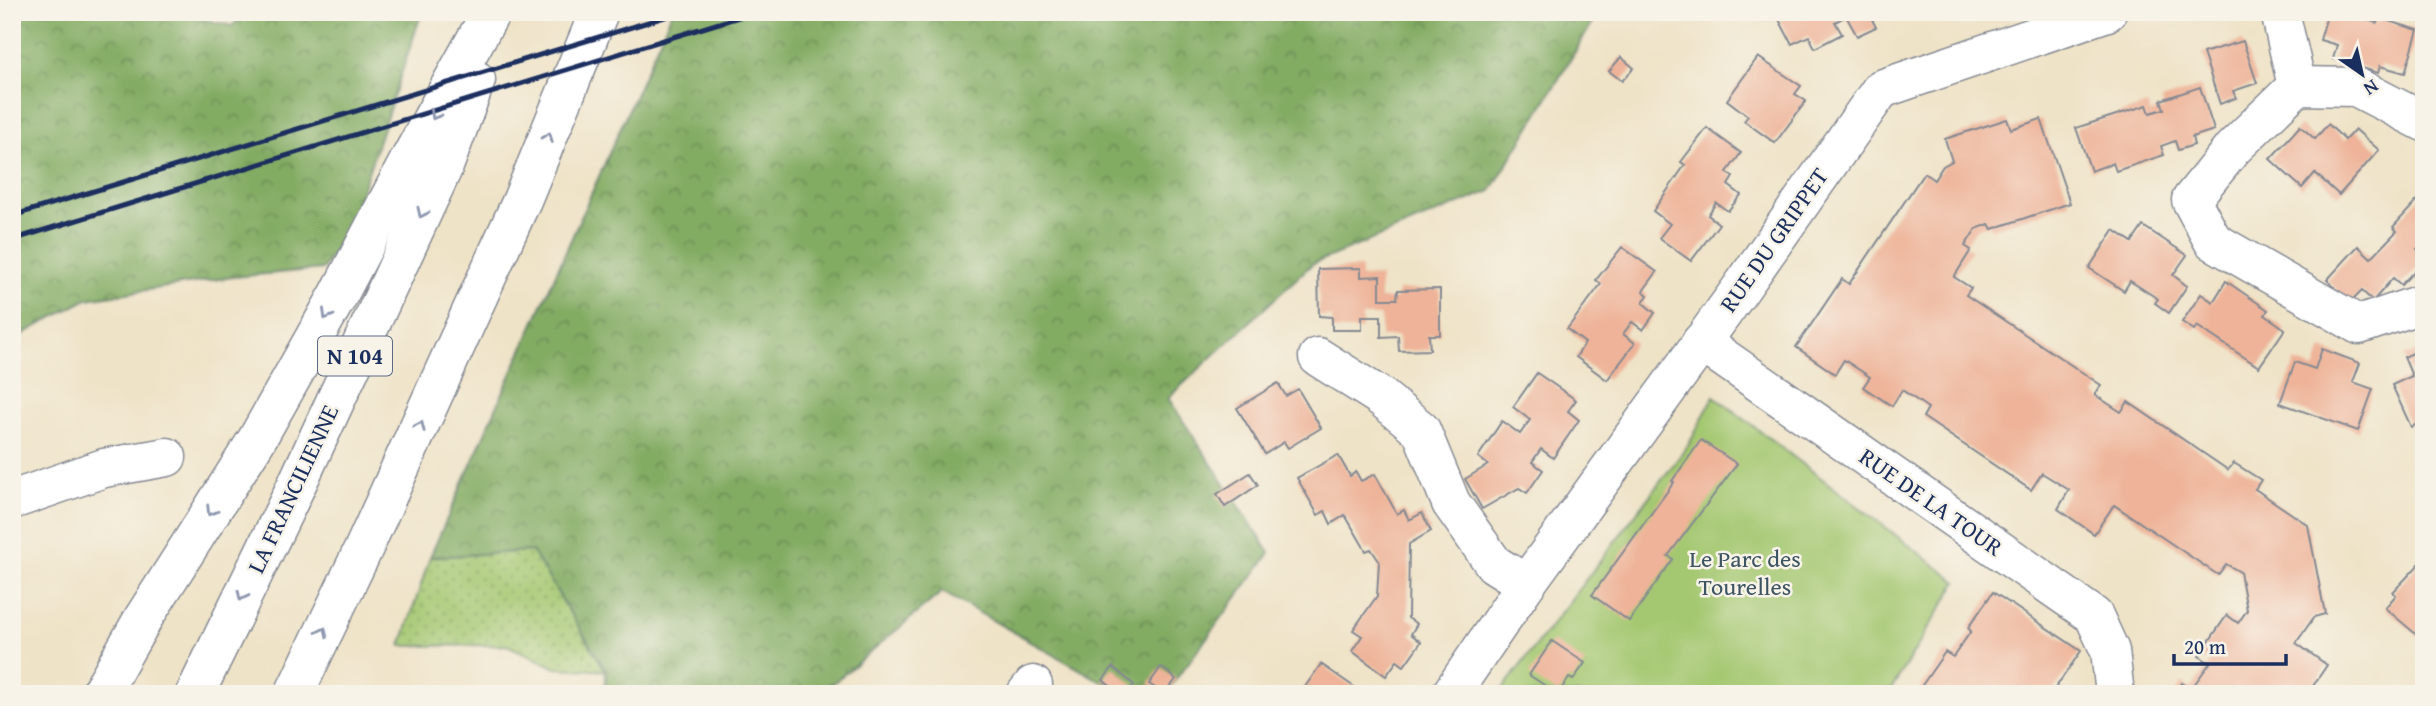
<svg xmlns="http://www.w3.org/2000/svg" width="2436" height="706" font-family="'Gentium Book Plus',serif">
  <defs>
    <pattern id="grass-dots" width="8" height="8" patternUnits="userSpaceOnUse" patternTransform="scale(1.75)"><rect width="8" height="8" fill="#a4c871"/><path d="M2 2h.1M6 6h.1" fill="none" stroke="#85a360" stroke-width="1.8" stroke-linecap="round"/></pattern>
    <pattern id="forest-crowns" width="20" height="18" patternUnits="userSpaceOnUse" patternTransform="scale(1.75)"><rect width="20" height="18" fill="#83ac63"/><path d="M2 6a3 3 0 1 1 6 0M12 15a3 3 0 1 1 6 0" fill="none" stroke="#6a8c55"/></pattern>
  </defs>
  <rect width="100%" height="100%" fill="#f7f3e8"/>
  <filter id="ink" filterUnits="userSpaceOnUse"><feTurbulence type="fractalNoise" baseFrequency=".0143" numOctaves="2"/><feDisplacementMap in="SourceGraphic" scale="14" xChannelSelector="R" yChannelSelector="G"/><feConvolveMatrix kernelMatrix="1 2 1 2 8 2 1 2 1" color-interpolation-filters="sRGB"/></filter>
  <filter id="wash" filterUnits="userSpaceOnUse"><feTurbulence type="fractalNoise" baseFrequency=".00686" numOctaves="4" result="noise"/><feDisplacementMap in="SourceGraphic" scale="28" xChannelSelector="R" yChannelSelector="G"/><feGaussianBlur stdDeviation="1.57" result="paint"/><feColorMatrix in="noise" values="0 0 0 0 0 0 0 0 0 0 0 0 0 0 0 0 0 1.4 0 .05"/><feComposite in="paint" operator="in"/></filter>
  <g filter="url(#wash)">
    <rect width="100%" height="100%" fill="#efe3c7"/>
    <polygon fill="url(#grass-dots)" stroke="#607c68" stroke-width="2" points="532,551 606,671 556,668 507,645 401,646 430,557"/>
    <g fill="url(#forest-crowns)" stroke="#4f6e60" stroke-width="2">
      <polygon points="12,12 173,12 232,26 246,12 422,12 350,226 323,269 233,277 87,299 12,340"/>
      <polygon points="672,12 1599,12 1491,191 1312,264 1168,398 1270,553 1165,694 1124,694 942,592 820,694 605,694 606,671 532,551 430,557"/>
    </g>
    <polygon fill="#a4c871" stroke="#607c68" stroke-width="2" points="1714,396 1957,582 1888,694 1499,694 1689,444"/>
    <g id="blocks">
      <g fill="#eeb398">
        <polygon points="1775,12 1868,12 1876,27 1857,36 1846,16 1835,22 1842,34 1815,48 1809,36 1792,44"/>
        <polygon points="2328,12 2342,12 2377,23 2379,18 2418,30 2405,73 2380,66 2378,73 2333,59 2337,45 2320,40"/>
        <polygon points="2243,41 2257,83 2233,91 2236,98 2220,104 2203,53"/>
        <polygon points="1621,57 1634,68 1622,81 1609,71"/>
        <polygon points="1758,57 1801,86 1795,94 1806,101 1775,143 1744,121 1748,116 1727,100"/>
        <polygon points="2200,87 2214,130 2192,137 2194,145 2178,150 2175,141 2161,146 2164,155 2116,171 2113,163 2091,171 2076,128 2147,105 2150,113 2164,109 2161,100"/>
        <polygon points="2007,119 2011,129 2041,119 2070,203 1992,229 1989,224 1976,229 1965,246 1971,250 1954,277 1971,288 1966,295 2101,385 2095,395 2121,412 2128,402 2228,470 2234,463 2261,480 2255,489 2308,525 2325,614 2314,617 2296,643 2327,665 2309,692 2302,688 2298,694 2175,694 2182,683 2191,689 2210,663 2199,656 2227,615 2238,623 2247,610 2240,572 2226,564 2218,575 2114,505 2094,534 2058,509 2069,490 2042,473 2031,490 1923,417 1928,408 1902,390 1892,406 1863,387 1870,377 1844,360 1835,374 1796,347 1842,279 1849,284 1924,173 1934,180 1943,166 1952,161 1945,139"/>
        <polygon points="2328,124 2345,140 2355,129 2379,150 2339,195 2315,173 2302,188 2270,159 2300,126 2315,139"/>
        <polygon points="1707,128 1741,153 1727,172 1733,177 1728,185 1741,195 1728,211 1716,203 1708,215 1719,224 1691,261 1659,238 1670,224 1653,211 1685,165 1681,162"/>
        <polygon points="2424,193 2424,242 2417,249 2424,255 2424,261 2401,285 2393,278 2373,301 2362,291 2350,303 2327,280 2358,246 2371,258 2397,231 2393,227"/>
        <polygon points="2143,226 2187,255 2173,275 2187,286 2169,313 2155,303 2158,299 2130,281 2124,291 2089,268 2114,230 2132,242"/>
        <polygon points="1622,247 1657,272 1643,291 1648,295 1643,303 1655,313 1643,330 1632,322 1623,334 1635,343 1607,380 1576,357 1585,343 1567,329 1601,284 1596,280"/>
        <polygon points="1361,268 1361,277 1380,276 1380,299 1397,299 1398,290 1440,289 1440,335 1429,335 1430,350 1399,351 1398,336 1381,337 1381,316 1362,316 1362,330 1332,330 1332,317 1319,316 1318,269"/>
        <polygon points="2226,281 2268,310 2265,315 2285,329 2259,367 2197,326 2194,330 2182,322 2201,294 2213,302"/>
        <polygon points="2424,348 2424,421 2411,427 2392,385 2412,376 2404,357"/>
        <polygon points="2322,349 2360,363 2353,382 2373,389 2358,431 2280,403 2295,362 2315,369"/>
        <polygon points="1537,373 1576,400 1568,411 1579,420 1553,458 1541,449 1532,462 1543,470 1527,493 1519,488 1482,509 1465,479 1488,465 1478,457 1502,421 1520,434 1530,420 1513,407"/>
        <polygon points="1278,383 1286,396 1298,389 1321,428 1288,448 1284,442 1265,454 1237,408"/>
        <polygon points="1701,440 1737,464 1668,556 1673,559 1629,621 1592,595 1674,482 1672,481"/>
        <polygon points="1338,455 1350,476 1356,472 1361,481 1375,474 1397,514 1404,510 1409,520 1422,513 1431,531 1409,544 1408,618 1417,624 1411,634 1421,642 1404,666 1397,661 1386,676 1352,651 1362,636 1353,630 1377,596 1379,561 1371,549 1366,551 1345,515 1331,524 1325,511 1318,515 1297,478"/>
        <polygon points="1250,473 1258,485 1225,507 1217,494"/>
        <polygon points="2421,562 2424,564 2424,630 2418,636 2385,608 2396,595 2393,592"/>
        <polygon points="1993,592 2081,651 2051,694 1916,694 1945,652 1953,657 1971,631 1968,628"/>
        <polygon points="1552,641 1585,663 1573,680 1569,678 1558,694 1529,675"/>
        <polygon points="1321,664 1357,689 1354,694 1300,694"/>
        <polygon points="1113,667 1134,685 1127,694 1120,694 1103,680"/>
        <polygon points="1161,667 1176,679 1165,694 1149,684"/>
      </g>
    </g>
  </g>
  <g filter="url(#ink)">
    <use href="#blocks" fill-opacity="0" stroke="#858992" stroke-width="2"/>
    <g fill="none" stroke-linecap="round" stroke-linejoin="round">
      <g stroke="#858992" stroke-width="41">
        <g id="minor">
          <polyline points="2280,12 2297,86"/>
          <polyline points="2424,122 2356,87 2297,86 2233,148 2191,200 2213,241 2359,325 2424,303"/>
          <polyline points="1701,342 2094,616 2110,651 2115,694"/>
          <polyline points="1318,357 1381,397 1421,430 1451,503 1494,564 1526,584"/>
          <polyline points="12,500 104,468 167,457"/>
          <polyline points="1026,694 1033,685"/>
          <polyline points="1451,694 1526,584 1739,291 1881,89 2107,12"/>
        </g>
      </g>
      <g stroke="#858992" stroke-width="41">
        <g id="highway">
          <polyline points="100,694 144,617 256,441 339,294 412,155 491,12"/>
          <polyline points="195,694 290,499 444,166 476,80"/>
          <polyline points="294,694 362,552 522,200 599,12"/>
        </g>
      </g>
      <use href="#minor" stroke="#fff" stroke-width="38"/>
      <use href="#highway" stroke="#fff" stroke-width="38"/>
      <g stroke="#1b2f5e" stroke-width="5">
        <polyline points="12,216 681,12"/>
        <polyline points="12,240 755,12"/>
      </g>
    </g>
    <defs><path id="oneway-chevron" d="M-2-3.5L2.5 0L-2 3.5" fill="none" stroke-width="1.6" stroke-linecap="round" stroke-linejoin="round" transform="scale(1.75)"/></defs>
    <g stroke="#8d97ae">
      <use href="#oneway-chevron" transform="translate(435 115) rotate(119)"/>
      <use href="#oneway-chevron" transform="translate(548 137) rotate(-68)"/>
      <use href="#oneway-chevron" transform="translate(422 213) rotate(115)"/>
      <use href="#oneway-chevron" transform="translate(327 315) rotate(120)"/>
      <use href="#oneway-chevron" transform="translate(420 426) rotate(-66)"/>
      <use href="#oneway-chevron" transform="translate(211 511) rotate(122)"/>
      <use href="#oneway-chevron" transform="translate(242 596) rotate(116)"/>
      <use href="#oneway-chevron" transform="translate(323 632) rotate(-64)"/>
    </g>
  </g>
  <g text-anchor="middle" stroke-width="5" stroke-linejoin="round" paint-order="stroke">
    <rect fill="#f7f3e8" stroke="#5d6a87" stroke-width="2" x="318" y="336.5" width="74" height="39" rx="5"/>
    <g font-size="23" font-weight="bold" fill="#1b2f5e">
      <text x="355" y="364">N 104</text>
    </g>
    <g font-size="24" fill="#1b2f5e" stroke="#f7f3e8">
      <text transform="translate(1774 240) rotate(-55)" y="8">RUE DU GRIPPET</text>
      <text transform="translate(293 489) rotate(-65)" y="8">LA FRANCILIENNE</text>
      <text transform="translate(1931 502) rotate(35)" y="8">RUE DE LA TOUR</text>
    </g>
    <g font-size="24" fill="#3d5563" stroke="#f7f3e8">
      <text x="1745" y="567">Le Parc des<tspan x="1745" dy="28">Tourelles</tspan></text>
    </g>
  </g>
  <rect width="2436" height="706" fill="none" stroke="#f7f3e8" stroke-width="42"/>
  <g transform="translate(2362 74) rotate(146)" stroke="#f7f3e8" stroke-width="5" paint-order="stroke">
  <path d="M0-5L12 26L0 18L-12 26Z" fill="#1b2f5e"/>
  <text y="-10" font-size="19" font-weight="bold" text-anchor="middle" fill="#1b2f5e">N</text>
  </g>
  <path d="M2174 654v10h112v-10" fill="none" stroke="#1b2f5e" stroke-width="3.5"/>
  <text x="2184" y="654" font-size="21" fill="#1b2f5e" stroke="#f7f3e8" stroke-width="5" paint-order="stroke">20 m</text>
</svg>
